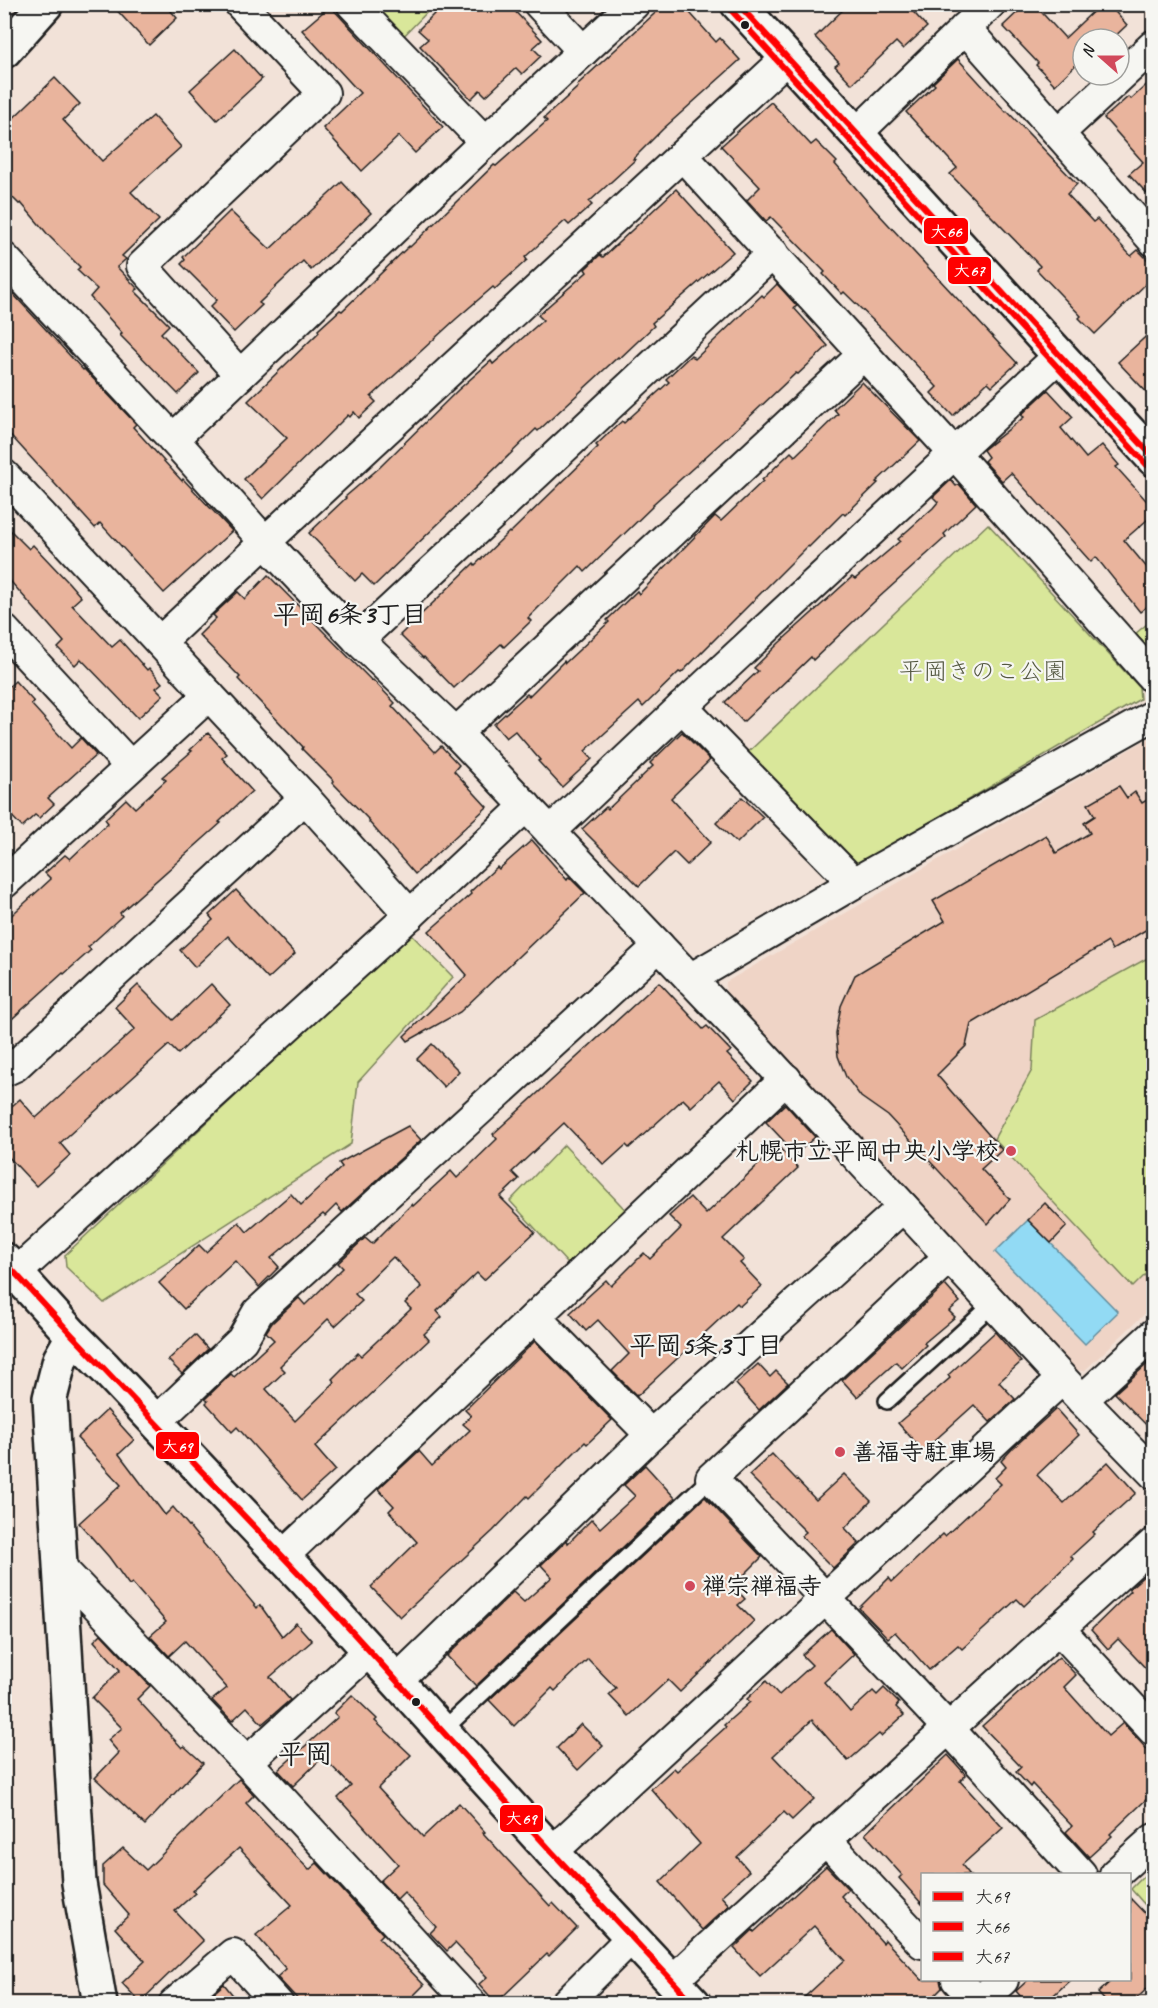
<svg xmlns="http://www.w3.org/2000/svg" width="1158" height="2008" font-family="Caveat,'Klee One',sans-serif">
  <rect width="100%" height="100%" fill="#f2e2d8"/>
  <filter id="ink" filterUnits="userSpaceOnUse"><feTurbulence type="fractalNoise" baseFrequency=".0167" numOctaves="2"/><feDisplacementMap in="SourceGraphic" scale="12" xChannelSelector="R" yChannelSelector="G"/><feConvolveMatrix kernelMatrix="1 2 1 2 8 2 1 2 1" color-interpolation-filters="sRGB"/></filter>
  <g filter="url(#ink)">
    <polygon fill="#efd4c6" points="1153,736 1153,1306 1084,1371 1074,1370 725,997 726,982"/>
    <g fill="#d9e79a" stroke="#7a825b" stroke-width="1.5">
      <polygon points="352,5 434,5 393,47"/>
      <polygon points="988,524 1139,687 1140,699 855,866 742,758"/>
      <polygon points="1153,619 1153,652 1135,634"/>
      <polygon points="410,933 453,977 358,1082 351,1144 104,1303 66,1267 65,1255"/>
      <polygon points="1153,955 1153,1267 1133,1287 994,1139 1032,1070 1035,1020"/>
      <polygon points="564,1145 636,1221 578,1275 510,1201"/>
      <polygon points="1153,1867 1153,1914 1131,1889"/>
    </g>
    <polygon fill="#92daf4" stroke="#638e9e" stroke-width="1.5" points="1028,1220 1118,1312 1085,1344 995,1252"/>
    <g fill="#e9b49d" stroke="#1c1c1c" stroke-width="1.5" fill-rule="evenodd">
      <polygon points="111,4 165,4 177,18 149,45"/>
      <polygon points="444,4 508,4 542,40 533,48 541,56 522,74 516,68 486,96 480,90 471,99 420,46 428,39 418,30"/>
      <polygon points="665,4 682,4 716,42 720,38 740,60 663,129 633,159 635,160 589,202 592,205 569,225 565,221 525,257 527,260 495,289 493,287 456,319 371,397 376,402 359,418 354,412 350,417 348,415 263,499 244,479 287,438 248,401 319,332 318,330 340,310 342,311 409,246 410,247 494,165 496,166 547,121 544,118 578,87 577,85"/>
      <polygon points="849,4 906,4 927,27 903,49 896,42 852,84 835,66 839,63 815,37"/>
      <polygon points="1026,4 1034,4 1065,38 1101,4 1108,4 1127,25 1112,39 1083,39 1083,58 1055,85 1036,65 1038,63 1003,26"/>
      <polygon points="330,6 443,127 415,153 399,136 362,171 323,128 360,93 302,30"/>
      <polygon points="235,49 262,79 217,120 190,90"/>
      <polygon points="958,59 1006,112 1007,111 1077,184 1067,194 1093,222 1097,219 1131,256 1138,250 1154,266 1154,276 1095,334 1079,318 1081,316 1037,270 1040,266 950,174 957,168 906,112 935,85 933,83"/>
      <polygon points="55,78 80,104 63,120 102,161 153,116 181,147 131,192 159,220 122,256 126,259 117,267 138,289 135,291 169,325 161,333 199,373 178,394 120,335 122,333 90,297 97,289 77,270 80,267 50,237 21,203 19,204 4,189 4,127"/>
      <polygon points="1154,78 1154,201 1129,174 1143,162 1104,118 1128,97 1131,99"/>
      <polygon points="771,102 811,145 816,141 837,162 835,164 874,209 1017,363 992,386 988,382 953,416 931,393 937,387 887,334 844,292 842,294 823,274 825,272 771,217 766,221 747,200 760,187 721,146"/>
      <polygon points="342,182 371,213 311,270 303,261 259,303 262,305 234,332 210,307 217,300 181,264 185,260 183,257 230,211 270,249"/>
      <polygon points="676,189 733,252 652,323 654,326 619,359 618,357 538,431 536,429 374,586 362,574 355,581 309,533 346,498 345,497 379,468 458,390 491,361 493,364 543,320 538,315 587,272 585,269 600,255 603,257"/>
      <polygon points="4,284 83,370 84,369 136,424 133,427 182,481 183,479 232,531 164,593 100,523 95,528 4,428"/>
      <polygon points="777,284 797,306 794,308 828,346 798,374 796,373 743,423 653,504 654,505 585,572 580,566 528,618 531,621 504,647 501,644 454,688 424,657 423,658 400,635 474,563 475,565 509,532 510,533 598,447 596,445 622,421 624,423 669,382 666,379 691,355 695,359 762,295 764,297"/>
      <polygon points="1154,329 1154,400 1118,362"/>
      <polygon points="862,382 920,441 876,482 878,483 845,515 843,513 809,547 808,546 681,673 679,672 643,707 639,702 585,751 592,759 562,787 538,761 540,760 515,731 506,738 494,724 527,694 529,696 564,661 565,663 609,622 607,620 637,591 639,594 715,516 721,521 763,481 762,480 791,452 795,456 838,414 834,409"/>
      <polygon points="1048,390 1073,417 1061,428 1086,458 1102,445 1119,465 1116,467 1154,509 1154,514 1124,540 1154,576 1154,601 1140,612 1096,557 1091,562 1011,473 1002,481 984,461 988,457 983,450 1024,417 1021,415"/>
      <polygon points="951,480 956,486 959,484 976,504 944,534 946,537 875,601 813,660 811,657 743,722 725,702 758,671 754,668 779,643 852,577 855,579 900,541 898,539 933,508 938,502 933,497"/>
      <polygon points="4,524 29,549 33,545 69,583 81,597 72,605 112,647 120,640 147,670 149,668 162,683 156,688 163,695 138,718 81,659 75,665 58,648 64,642 4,574"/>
      <polygon points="268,575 372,681 373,680 395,703 392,706 435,752 441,746 459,765 454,771 487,807 415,874 369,822 370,821 333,783 334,781 302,749 303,747 238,679 240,677 199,635 216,618 213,615 238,592 245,599"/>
      <polygon points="15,681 34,702 31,704 71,748 81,738 96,755 48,798 54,804 39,818 35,815 22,827 4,808 4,691"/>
      <polygon points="682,732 710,760 671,798 711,842 687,865 674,852 639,886 582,829 606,807 608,809 653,766 650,763"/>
      <polygon points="208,733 227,754 222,758 252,791 219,822 221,823 120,913 122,916 88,947 91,950 64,974 63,973 4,1026 4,922 51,879 45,873 65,855 70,859 108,823 105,819 126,799 135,808 166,780 162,777 192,751 190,750"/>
      <polygon points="1119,786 1127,798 1135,792 1142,803 1154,796 1154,925 1112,950 1108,942 971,1024 966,1046 937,1075 1002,1150 981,1169 1010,1199 988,1224 888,1116 861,1097 846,1077 838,1056 836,1033 841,1006 855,975 945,921 933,901 1046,835 1056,853 1090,833 1084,823 1095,816 1088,804"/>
      <polygon points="742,797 763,817 737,843 716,823"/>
      <polygon points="532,840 567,880 569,877 585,893 460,1012 408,1041 404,1036 467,975 429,931 471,894 470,892 497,867 499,869"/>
      <polygon points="236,890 295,954 268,979 228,936 195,967 180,950 213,920 209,915"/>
      <path d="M659,982L703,1029L707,1026L731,1051L727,1054L753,1081L735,1099L719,1081L691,1107L683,1099L629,1148L626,1145L604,1165L564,1123L512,1172L519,1179L500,1197L535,1232L484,1280L477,1273L437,1311L442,1317L424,1334L429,1340L315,1447L335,1470L302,1500L237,1427L232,1432L206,1403L208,1401L205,1399L231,1374L234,1377L274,1340L266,1332L272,1323L299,1298L305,1305L343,1268L338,1263L365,1238L372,1244L412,1204L413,1206L451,1171L457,1178L497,1139L493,1134ZM393,1257L422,1287L405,1303L411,1309L361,1356L358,1353L332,1379L335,1382L295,1421L266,1389L285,1371L280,1366L328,1319L335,1326L362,1301L355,1294Z"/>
      <polygon points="211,984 230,1005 178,1054 169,1045 60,1143 70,1155 36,1186 4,1152 4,1113 20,1099 36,1118 135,1029 115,1007 138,985 173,1020"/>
      <polygon points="432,1044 459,1071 444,1087 417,1059"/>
      <polygon points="785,1104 815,1137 796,1154 766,1122"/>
      <polygon points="408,1126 421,1140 342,1212 336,1205 325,1216 323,1214 271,1258 279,1267 259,1287 235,1261 184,1309 159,1283 199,1245 206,1252 239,1222 247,1232 291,1194 301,1205 342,1167 339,1163"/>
      <polygon points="778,1146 798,1168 723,1239 744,1260 740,1263 762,1286 740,1306 737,1303 637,1396 612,1371 629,1354 598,1320 586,1331 570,1313 606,1280 611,1286 644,1253 650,1259 681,1228 669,1216 690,1197 706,1214"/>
      <polygon points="1045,1203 1067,1226 1051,1243 1028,1220"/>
      <polygon points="945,1285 960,1302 949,1311 955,1317 924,1343 926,1345 902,1368 896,1362 857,1397 842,1380"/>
      <polygon points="995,1332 1021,1362 999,1382 1015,1399 990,1422 974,1405 923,1451 898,1423 950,1378 948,1375"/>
      <polygon points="195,1335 208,1349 182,1374 168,1360"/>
      <polygon points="535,1341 612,1420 587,1444 585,1442 529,1498 527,1496 493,1531 400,1617 371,1587 417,1542 389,1511 394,1506 378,1489 419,1451 432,1466 470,1430 463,1424 471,1416 465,1410"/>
      <polygon points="1154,1358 1154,1433 1115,1393"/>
      <polygon points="758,1364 770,1377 776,1371 788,1383 759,1410 736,1384"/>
      <polygon points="1056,1409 1079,1435 1037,1475 1064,1503 1108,1462 1136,1493 1093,1532 1095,1534 1071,1556 1073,1559 1024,1606 1017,1599 962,1649 958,1645 929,1670 895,1632 888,1638 859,1608 889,1578 892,1582 943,1534 945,1536 970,1513 1001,1484 995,1478 1006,1467 1001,1461 1013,1448"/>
      <polygon points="107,1410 134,1440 119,1454 165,1515 173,1507 257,1608 260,1605 282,1636 296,1623 312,1641 270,1677 290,1700 262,1724 247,1707 232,1721 212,1700 227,1688 185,1641 169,1656 150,1636 166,1622 132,1583 129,1585 109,1557 79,1523 121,1485 77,1438"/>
      <polygon points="772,1454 816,1500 844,1474 871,1501 845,1528 859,1543 833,1568 801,1536 806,1532 749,1475"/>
      <polygon points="645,1465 675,1498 476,1686 447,1656 513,1592 524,1602 552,1577 541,1565 567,1540 568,1543 592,1519 600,1528 635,1496 624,1485"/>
      <polygon points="705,1497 762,1557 733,1586 745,1599 738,1605 754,1621 680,1692 668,1680 629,1716 609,1695 616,1688 588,1659 555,1691 552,1688 514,1726 489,1700"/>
      <polygon points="1154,1567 1154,1677 1118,1639 1108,1649 1091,1630 1131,1591 1129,1589"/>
      <polygon points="831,1629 854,1654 824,1682 850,1712 873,1691 877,1695 884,1688 899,1703 896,1707 904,1715 881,1736 879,1734 848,1761 812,1720 773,1756 814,1799 792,1820 784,1812 737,1857 749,1871 721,1896 729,1905 702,1930 660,1882 700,1844 651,1789 674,1768 677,1771 726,1727 724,1725 750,1702 747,1699 766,1681 779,1695 812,1665 802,1655"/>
      <polygon points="101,1634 150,1686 137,1699 182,1748 184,1746 203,1763 145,1825 95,1778 119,1753 108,1740 122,1728 92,1698 120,1670 94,1641"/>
      <polygon points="1059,1657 1076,1675 1064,1687 1108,1736 1123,1723 1154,1757 1154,1792 1110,1834 1112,1836 1089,1857 1066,1832 1072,1826 1032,1784 1030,1787 1016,1772 1021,1767 982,1726"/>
      <polygon points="352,1695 377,1719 375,1721 411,1755 378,1788 423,1837 459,1803 485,1832 483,1833 550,1906 553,1903 577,1928 549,1956 547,1954 496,2003 479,1984 487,1977 455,1943 447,1951 430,1933 436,1927 404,1892 397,1899 380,1881 398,1864 338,1798 351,1786 323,1757 293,1786 278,1770 338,1717 334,1713"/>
      <polygon points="581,1724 603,1746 578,1770 557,1748"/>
      <polygon points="948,1755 966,1775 960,1781 1003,1828 962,1865 970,1875 922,1875 922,1904 899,1878 902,1875 865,1834"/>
      <polygon points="239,1779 254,1795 246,1803 309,1870 317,1863 383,1934 379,1938 424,1985 405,2004 302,2004 277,1977 286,1969 256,1935 292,1905 239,1848 192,1891 195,1893 175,1911 203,1941 140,2002 122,1983 145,1961 115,1928 129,1915 103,1885 103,1866 123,1848 146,1870"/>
      <polygon points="826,1866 848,1889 841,1896 883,1943 885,1940 922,1980 940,1980 942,1988 926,2004 797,2004 845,1960 814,1926 760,1976 734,1948 753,1930 754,1932"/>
      <polygon points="1130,1898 1154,1923 1154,1982 1131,2004 1108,2004 1098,1993 1112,1980 1130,1980"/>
      <polygon points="1028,1980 1070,1980 1044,2004 1027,2004 1016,1991"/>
      <polygon points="224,1984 240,2004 201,2004"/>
    </g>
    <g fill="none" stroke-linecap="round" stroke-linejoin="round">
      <g stroke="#1c1c1c" stroke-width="20">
        <g id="lane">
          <polyline points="887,1401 993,1304"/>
          <polyline points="442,1731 711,1478"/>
        </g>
      </g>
      <g stroke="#1c1c1c" stroke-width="34">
        <g id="street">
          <polyline points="240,4 324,93 142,266 240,375"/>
          <polyline points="352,4 485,142"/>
          <polyline points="539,4 583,51"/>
          <polyline points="965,28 1154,241"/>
          <polyline points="1059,133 1154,45"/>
          <polyline points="856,134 990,4"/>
          <polyline points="683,156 954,453 1154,679"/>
          <polyline points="4,258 173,439 265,542 358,640 456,733 760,1052 1082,1400 1154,1474"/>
          <polyline points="173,439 485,142 634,4"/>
          <polyline points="4,475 305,798 410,915"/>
          <polyline points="4,630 130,766"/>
          <polyline points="358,640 773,253"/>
          <polyline points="160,642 265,542 787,58"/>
          <polyline points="682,707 854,883"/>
          <polyline points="456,733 864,354"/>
          <polyline points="550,832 682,707 1059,356"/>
          <polyline points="4,883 209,695"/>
          <polyline points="690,979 854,883 1154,715"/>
          <polyline points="4,1071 15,1066 305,798"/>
          <polyline points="949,1257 711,1478 949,1729 1081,1874"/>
          <polyline points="16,1273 410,915 526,806"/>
          <polyline points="535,1317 651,1435"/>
          <polyline points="1082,1400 1154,1334"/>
          <polyline points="156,1422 242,1340 258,1312 659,946"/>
          <polyline points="282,1557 786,1079"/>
          <polyline points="60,1567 247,1762 471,2004"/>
          <polyline points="1059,1629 1154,1731"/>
          <polyline points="397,1680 651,1435 903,1207"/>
          <polyline points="247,1762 369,1651"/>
          <polyline points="825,1839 922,1943"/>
          <polyline points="552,1852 1062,1379"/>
          <polyline points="1115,1874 1154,1839"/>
          <polyline points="957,1980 978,2002"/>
          <path d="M672,1981C832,1833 993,1688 1154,1543"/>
          <polyline points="174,2004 233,1954 278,2004"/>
          <polyline points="565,2004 632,1937"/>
          <polyline points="977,2004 1003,1980"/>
        </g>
      </g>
      <g stroke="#1c1c1c" stroke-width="38">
        <g id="secondary">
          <polyline points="738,4 1154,459"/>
          <polyline points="4,51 46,4"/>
          <polyline points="4,1260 73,1336 105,1368 306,1581 552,1852 694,2004"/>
          <polyline points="73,1336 60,1359 50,1398 79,1883 100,2004"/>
        </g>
      </g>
      <use href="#lane" stroke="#f6f6f2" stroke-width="15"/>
      <use href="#street" stroke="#f6f6f2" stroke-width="30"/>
      <use href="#secondary" stroke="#f6f6f2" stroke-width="33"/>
      <g stroke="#f6f6f2" stroke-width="10">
        <polyline id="bus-1" points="4,1261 73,1336 306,1581 552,1852 694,2004"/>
      </g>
      <g stroke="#f6f6f2" stroke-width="10">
        <polyline id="bus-2" points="738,4 1154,458"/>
      </g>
      <g stroke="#f6f6f2" stroke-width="10">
        <polyline id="bus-3" points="731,10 1147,465"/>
      </g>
      <use href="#bus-1" stroke="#f00" stroke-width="6"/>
      <use href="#bus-2" stroke="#f00" stroke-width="6"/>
      <use href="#bus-3" stroke="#f00" stroke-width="6"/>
    </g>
  </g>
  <g fill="#1c1c1c" stroke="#f6f6f2" stroke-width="2">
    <circle cx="745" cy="25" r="5"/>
    <circle cx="416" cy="1702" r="5"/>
  </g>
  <g fill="#d1495b" stroke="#f6f6f2" stroke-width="2">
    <circle cx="1011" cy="1151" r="6"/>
    <circle cx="840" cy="1452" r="6"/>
    <circle cx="690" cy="1586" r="6"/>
  </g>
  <g text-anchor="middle" stroke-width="4.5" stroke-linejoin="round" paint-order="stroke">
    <g font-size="24" fill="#555942" stroke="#f6f6f2">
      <text x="983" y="679">平岡きのこ公園</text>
    </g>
    <g font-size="24" font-weight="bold" fill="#1c1c1c" stroke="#f6f6f2" text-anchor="start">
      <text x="999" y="1159" text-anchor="end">札幌市立平岡中央小学校</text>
      <text x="852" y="1460">善福寺駐車場</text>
      <text x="702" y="1594">禅宗禅福寺</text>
    </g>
    <g font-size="26" font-weight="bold" fill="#1c1c1c" stroke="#f6f6f2">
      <text x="350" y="623">平岡6条3丁目</text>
      <text x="706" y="1354">平岡5条3丁目</text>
    </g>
    <g font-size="27" font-weight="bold" fill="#1c1c1c" stroke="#f6f6f2">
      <text x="305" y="1763">平岡</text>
    </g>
  </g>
  <g stroke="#f6f6f2" stroke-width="2">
    <rect x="923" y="217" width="46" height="28" rx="6" fill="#f00"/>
    <rect x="947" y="256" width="45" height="29" rx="6" fill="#f00"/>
    <rect x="155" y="1431" width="45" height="29" rx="6" fill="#f00"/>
    <rect x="499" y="1804" width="45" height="29" rx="6" fill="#f00"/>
  </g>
  <g font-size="16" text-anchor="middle" font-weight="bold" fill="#fff">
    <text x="946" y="237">大66</text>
    <text x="969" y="276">大67</text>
    <text x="177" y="1452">大69</text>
    <text x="521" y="1824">大69</text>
  </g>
  <rect width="1158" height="2008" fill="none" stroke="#f6f6f2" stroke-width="24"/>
  <rect x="12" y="12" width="1134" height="1984" fill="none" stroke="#1c1c1c" stroke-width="2" filter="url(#ink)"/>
  <rect x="921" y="1873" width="210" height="108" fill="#f6f6f2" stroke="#9f9f9c" stroke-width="1.5"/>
  <rect x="933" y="1892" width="30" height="9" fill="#ff0000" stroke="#9f9f9c" stroke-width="1.5"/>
  <text x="975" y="1903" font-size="18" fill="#1c1c1c">大69</text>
  <rect x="933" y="1922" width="30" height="9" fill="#ff0000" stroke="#9f9f9c" stroke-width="1.5"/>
  <text x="975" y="1933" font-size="18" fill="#1c1c1c">大66</text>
  <rect x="933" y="1952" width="30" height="9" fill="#ff0000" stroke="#9f9f9c" stroke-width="1.5"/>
  <text x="975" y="1963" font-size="18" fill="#1c1c1c">大67</text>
  <g transform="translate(1101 57) rotate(291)"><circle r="28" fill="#f6f6f2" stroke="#9f9f9c" stroke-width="1.5"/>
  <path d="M0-4.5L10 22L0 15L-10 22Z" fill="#d1495b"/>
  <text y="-9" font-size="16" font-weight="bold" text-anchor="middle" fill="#1c1c1c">N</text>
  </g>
</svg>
